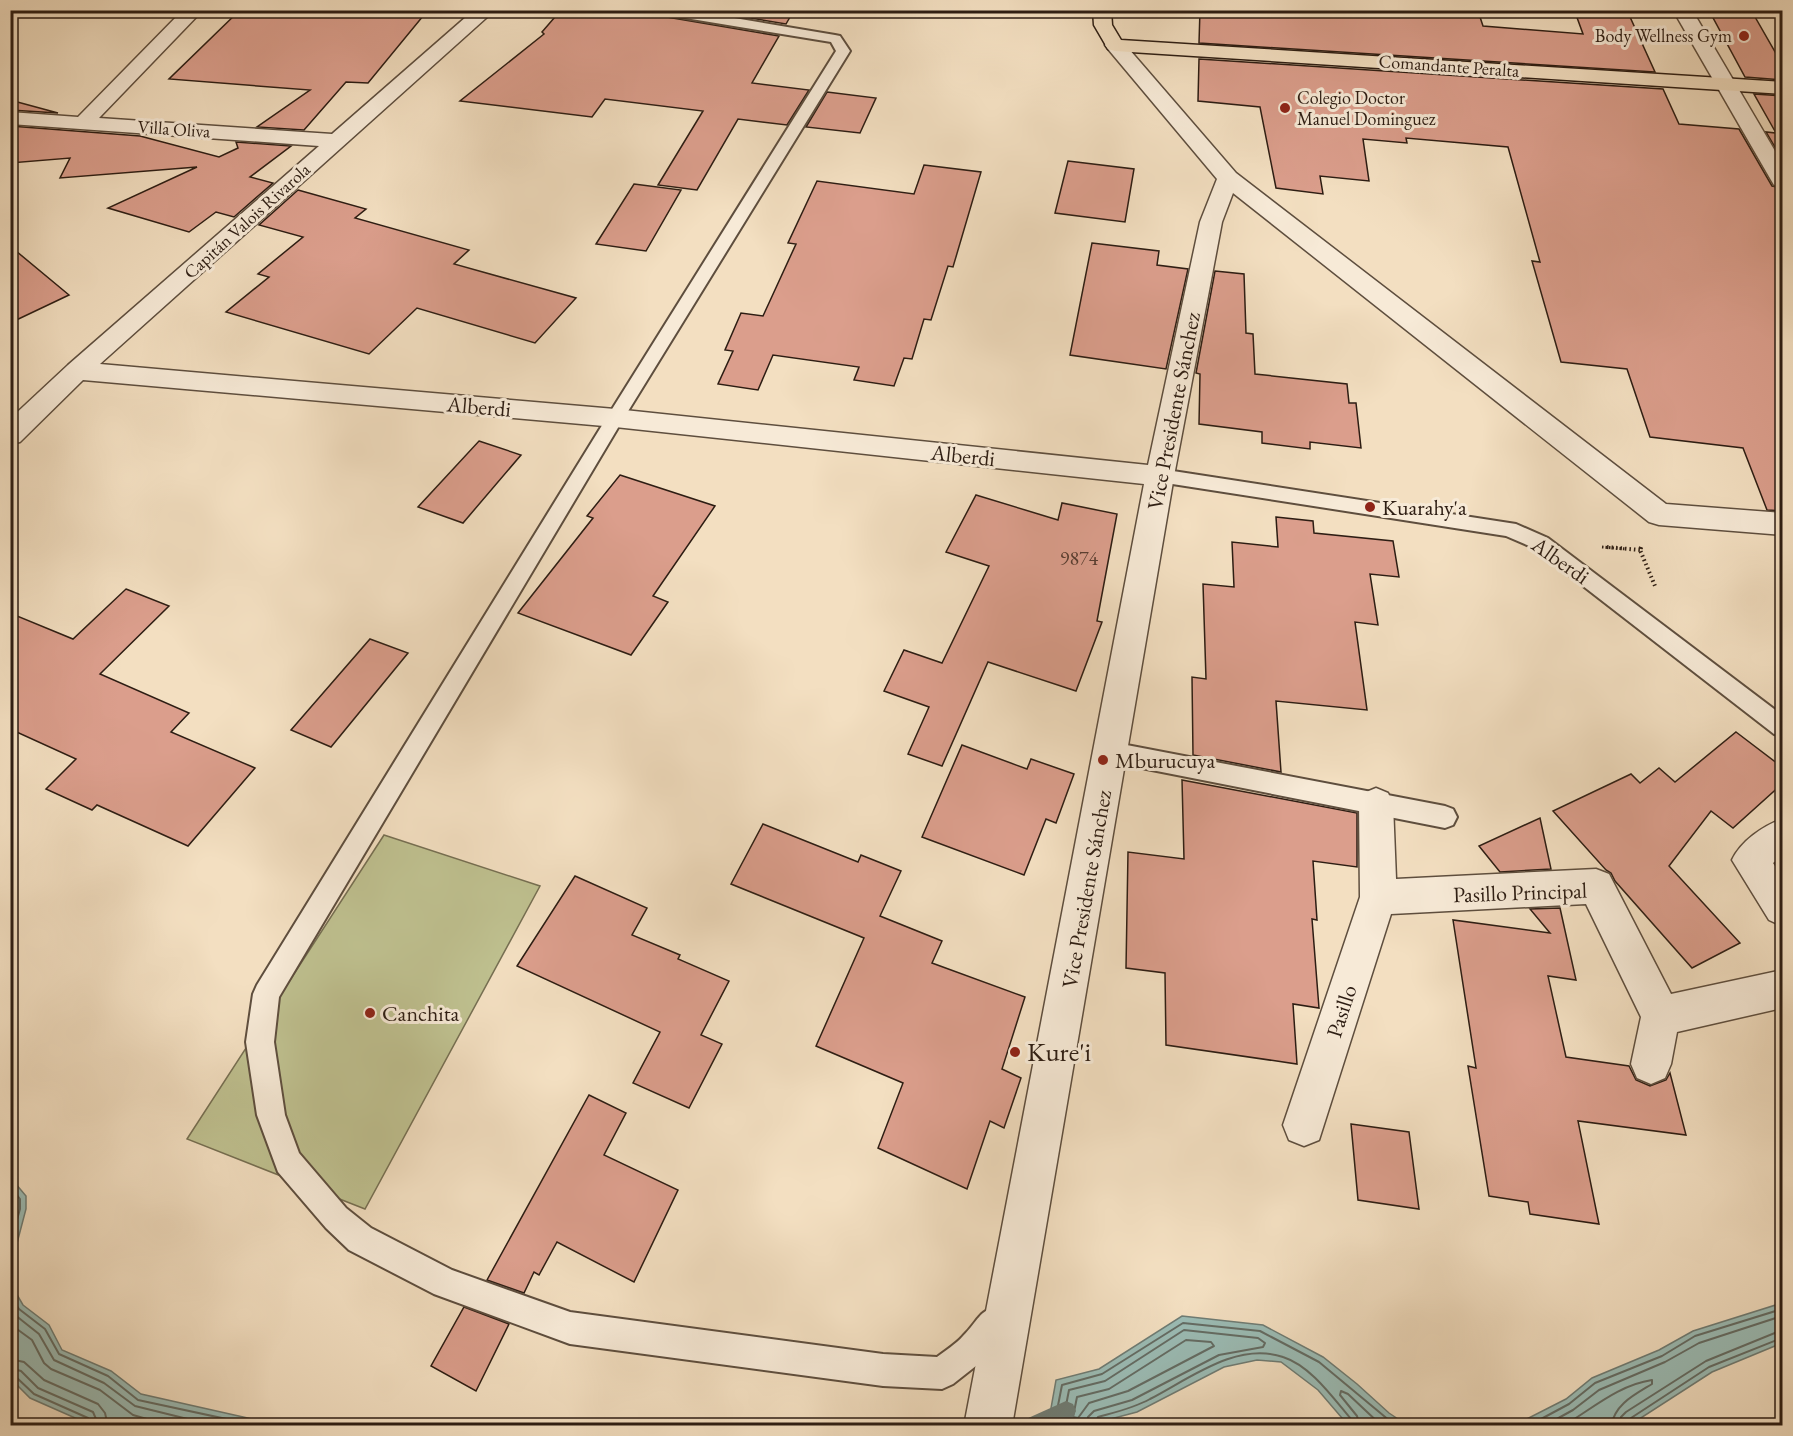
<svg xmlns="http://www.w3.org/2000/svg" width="1793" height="1436" font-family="'EB Garamond',serif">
  <rect width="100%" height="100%" fill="#f3dfc1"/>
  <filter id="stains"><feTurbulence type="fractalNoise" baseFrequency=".00333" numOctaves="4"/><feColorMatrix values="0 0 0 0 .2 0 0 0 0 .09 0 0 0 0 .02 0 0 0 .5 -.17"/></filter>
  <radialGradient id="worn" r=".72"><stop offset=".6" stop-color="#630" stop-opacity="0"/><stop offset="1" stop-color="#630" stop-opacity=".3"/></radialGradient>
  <polygon fill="#bfc190" stroke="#766f52" stroke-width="1.5" points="384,835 540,886 365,1209 187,1139"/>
  <g fill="#9bbcb5" stroke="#6f7c74" stroke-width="1.5">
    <polygon points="10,1177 26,1196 26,1209 16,1247 12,1273 16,1293 23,1305 49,1325 62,1350 111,1371 141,1394 252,1419 288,1422 293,1425 91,1425 30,1398 11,1379"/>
    <polygon points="1782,1303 1782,1343 1712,1372 1630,1425 1515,1425 1566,1399 1592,1378 1659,1350 1693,1331"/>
    <polygon points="1182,1316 1263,1325 1323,1357 1357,1384 1389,1413 1407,1425 1348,1425 1318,1390 1281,1362 1257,1360 1224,1367 1137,1412 1088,1425 1048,1425 1056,1380 1099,1369"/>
  </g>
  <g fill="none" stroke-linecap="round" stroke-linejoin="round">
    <g stroke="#646c64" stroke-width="2">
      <polyline points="10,1186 20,1199 20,1209 10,1244"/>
      <polyline points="10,1296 19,1309 45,1329 59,1354 108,1376 138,1400 259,1426"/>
      <polyline points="10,1311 39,1334 54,1360 104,1383 135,1406 216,1426"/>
      <polyline points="10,1324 32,1340 44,1363 51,1369 100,1390 133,1415 171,1426"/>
      <polygon points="1186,1340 1211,1342 1214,1346 1128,1391 1089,1403 1078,1418 1073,1417 1077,1397 1109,1389"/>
      <polyline points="10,1359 24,1362 44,1380 98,1404 105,1413 108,1426"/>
      <polyline points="10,1368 21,1371 38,1388 93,1412 99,1426"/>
      <polyline points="10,1375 16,1377 34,1394 88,1418 91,1426"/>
      <polyline points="1054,1426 1062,1385 1102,1374 1183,1323 1260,1331 1319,1362 1396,1426"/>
      <polyline points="1062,1426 1069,1390 1105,1381 1184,1330 1258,1338 1265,1343 1263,1347 1219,1355 1132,1400 1094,1411 1088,1417 1087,1426"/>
      <path d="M1094,1426L1098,1417C1116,1412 1134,1408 1150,1399C1189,1379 1237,1341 1283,1357C1311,1366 1333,1398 1351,1419L1352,1426"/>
      <polyline points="1360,1426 1357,1416 1340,1395 1341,1391 1348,1394 1382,1426"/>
      <polyline points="1528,1426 1569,1404 1595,1383 1662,1356 1695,1336 1782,1309"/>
      <polyline points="1544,1426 1573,1410 1599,1390 1665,1362 1699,1343 1782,1316"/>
      <path d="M1563,1426C1592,1409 1618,1385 1652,1380V1384C1634,1395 1615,1404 1611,1426"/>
      <polyline points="1620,1426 1621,1417 1626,1412 1706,1361 1782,1330"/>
      <polyline points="1628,1426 1631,1418 1709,1367 1782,1338"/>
    </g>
    <polygon fill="#6f7c74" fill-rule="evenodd" points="1066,1401 1073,1404 1076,1411 1073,1418 1056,1426 1023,1426 1026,1419"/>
  </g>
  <g fill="#db9e8c" stroke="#2d1d13" stroke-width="1.5">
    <polygon points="240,10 428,10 368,83 346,82 304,130 257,127 310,90 169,79"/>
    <polygon points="561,10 590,10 651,17 653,10 661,16 779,36 752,83 809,90 787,125 738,119 697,190 658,185 703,111 605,99 592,117 460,101 544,34 542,32"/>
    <polygon points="703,10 794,10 786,24"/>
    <polygon points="1200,10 1437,10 1479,14 1483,26 1583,34 1575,12 1630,17 1655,72 1199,43"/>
    <polygon points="1711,14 1755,17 1782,64 1782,80 1745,77"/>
    <polygon points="1199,59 1663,89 1679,124 1739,129 1772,186 1782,188 1782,511 1767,510 1743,448 1650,437 1627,369 1561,362 1532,261 1540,262 1508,147 1406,138 1407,143 1363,139 1369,181 1320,176 1323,194 1276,188 1260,107 1198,101"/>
    <polygon points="827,92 876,98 860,133 806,127"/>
    <polygon points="1754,94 1782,96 1782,159 1766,132 1776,133"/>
    <polygon points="10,100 58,113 10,110"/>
    <polygon points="10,126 140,136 219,157 238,148 236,142 291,146 250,177 273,183 234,217 216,212 189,232 108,208 197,167 60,178 70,158 10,163"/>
    <polygon points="1068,161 1134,169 1125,222 1055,213"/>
    <polygon points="924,165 981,172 953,267 948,266 931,320 924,319 912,359 904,358 894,386 854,380 859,367 773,355 758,390 718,384 733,351 725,350 741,313 763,316 796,244 788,243 817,181 914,194"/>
    <polygon points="634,184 681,190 646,251 596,244"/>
    <polygon points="298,190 366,209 355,218 469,250 454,264 576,298 535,343 417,308 369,354 226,312 269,277 258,274 303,237 259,225"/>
    <polygon points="1092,243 1159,251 1157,265 1188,269 1166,369 1070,355"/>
    <polygon points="10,246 69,295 10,323"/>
    <polygon points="1215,271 1244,274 1246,333 1253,334 1255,374 1347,384 1349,403 1356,403 1361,448 1310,442 1310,449 1262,443 1262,432 1199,424 1200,374 1196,373"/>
    <polygon points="479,441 521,455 463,523 418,507"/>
    <polygon points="620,475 715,506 653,596 668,602 631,655 518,613 593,518 587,516"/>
    <polygon points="976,495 1058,520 1062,503 1117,514 1097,621 1102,622 1076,691 988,662 942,766 908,754 929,707 884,691 904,650 942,663 989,566 946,552"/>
    <polygon points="1276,517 1313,521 1314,533 1393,541 1399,577 1370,574 1378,625 1355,622 1367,710 1276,701 1281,772 1193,755 1192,677 1206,679 1203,584 1234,587 1232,542 1278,547"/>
    <polygon points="126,589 169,606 100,674 189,713 171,732 255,768 188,846 97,805 92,810 46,789 76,759 10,729 10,613 73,639"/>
    <polygon points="370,639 408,653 331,747 291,730"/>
    <polygon points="1736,732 1782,767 1782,784 1733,828 1711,811 1669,866 1740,943 1692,968 1615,881 1611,873 1606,870 1553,811 1631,774 1640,783 1659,768 1675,782"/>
    <polygon points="962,745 1027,769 1031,759 1074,774 1056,823 1046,819 1024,875 922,837"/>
    <polygon points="1182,780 1357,813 1357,867 1313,861 1317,920 1312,919 1319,1008 1293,1004 1297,1064 1166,1045 1165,973 1126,968 1128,852 1184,859"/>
    <polygon points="1540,818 1551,869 1500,872 1479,846"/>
    <polygon points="763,824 858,862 861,855 901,871 880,916 942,941 932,963 1025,997 1002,1069 1021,1078 1004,1128 990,1121 967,1189 878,1148 903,1083 816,1046 864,938 731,884"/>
    <polygon points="575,876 647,908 632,935 680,955 678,959 729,981 701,1035 722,1044 689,1108 633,1083 660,1032 517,966"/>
    <polygon points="1560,908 1576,980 1548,976 1566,1057 1629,1066 1636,1080 1650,1086 1666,1080 1670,1073 1686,1135 1578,1121 1599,1224 1530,1214 1528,1202 1489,1196 1468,1066 1476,1068 1453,920 1550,933 1530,909"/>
    <polygon points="589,1095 626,1113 604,1155 678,1190 634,1282 557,1242 539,1275 534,1272 524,1293 487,1280"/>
    <polygon points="1351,1124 1409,1132 1419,1209 1358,1200"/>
    <polygon points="464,1307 509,1324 476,1391 431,1366"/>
  </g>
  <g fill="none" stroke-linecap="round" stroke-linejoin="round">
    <g stroke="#5e4e3e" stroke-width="4">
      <g id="service">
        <path d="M655,10H687L835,35L840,36L850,51L622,421L279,997L274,1042L285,1115L299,1153L346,1208L371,1228L452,1270L570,1312L883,1354L937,1357C946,1350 956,1344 963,1336C980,1319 976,1313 1002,1303L1013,1307L1017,1318L1013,1329L1000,1338L986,1358L953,1384L942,1389L883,1386L570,1344L434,1294L349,1250L326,1228L278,1172L257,1115L246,1042L253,994L257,985L609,414L836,51L831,42L661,14Z"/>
        <polygon points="1160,469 1516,524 1548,538 1782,715 1782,736 1774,734 1534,548 1506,536 1153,481 1150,476 1153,471"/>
        <polygon points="1111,742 1445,806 1453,809 1457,817 1453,825 1445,828 1111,762 1103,759 1100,752 1103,745"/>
      </g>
    </g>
    <g stroke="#5e4e3e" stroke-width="3">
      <g id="pedestrian">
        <polygon points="1376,788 1388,793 1393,804 1396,879 1596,869 1609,874 1671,994 1782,970 1782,1008 1677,1032 1671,1064 1665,1078 1651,1084 1637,1078 1631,1064 1641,1017 1586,904 1391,914 1319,1140 1304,1146 1289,1140 1283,1125 1360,897 1359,804 1364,793"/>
        <path d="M1782,819V856L1773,863L1782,877V926L1769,920L1732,860C1741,841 1763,826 1782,819Z"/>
      </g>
    </g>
    <g stroke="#5e4e3e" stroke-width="3">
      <g id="minor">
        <polygon points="183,10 203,10 99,118 332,134 474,10 495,10 100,364 615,409 1148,465 1200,222 1217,179 1108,49 1105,45 1108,41 1122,41 1236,173 1666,504 1782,513 1782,535 1659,525 1649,522 1233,193 1222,222 1174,476 1012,1426 964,1426 1144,484 615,427 83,380 20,442 10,444 10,419 68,365 319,146 10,124 10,112 78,117"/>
        <polygon points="1673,10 1692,10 1782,163 1782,186 1774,185 1771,180"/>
      </g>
    </g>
    <g stroke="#2d1d13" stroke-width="3">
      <polygon id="primary" points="1093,10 1111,10 1112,25 1121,40 1782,82 1782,94 1115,51 1108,49 1094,25"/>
    </g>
    <g stroke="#2d1d13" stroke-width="3" stroke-dasharray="1.5 2" stroke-linecap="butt">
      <polyline points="1602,547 1626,549"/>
      <polyline points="1641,549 1642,546"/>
    </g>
    <g stroke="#2d1d13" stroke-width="4" stroke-dasharray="1.5 3" stroke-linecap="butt">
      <polyline points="1607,547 1640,550"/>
      <polyline points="1641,547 1640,550 1655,586"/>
    </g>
    <use href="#service" fill="#f7ead7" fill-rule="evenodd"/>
    <use href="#pedestrian" fill="#f7ead7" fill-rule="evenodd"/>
    <use href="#minor" fill="#f7ead7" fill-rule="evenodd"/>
    <use href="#primary" fill="#f3dfc1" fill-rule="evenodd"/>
  </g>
  <g fill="#8f2418" stroke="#f7ead7" stroke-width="2">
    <circle cx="1744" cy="36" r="6"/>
    <circle cx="1285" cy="108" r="6"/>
    <circle cx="1370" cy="507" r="6"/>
    <circle cx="1103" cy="760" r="6"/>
    <circle cx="370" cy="1013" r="6"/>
    <circle cx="1015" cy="1052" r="6"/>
  </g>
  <g text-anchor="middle" stroke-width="6" stroke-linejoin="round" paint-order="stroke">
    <g font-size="18" fill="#2d1d13" stroke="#f7ead7" text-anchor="end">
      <text x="1732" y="42">Body Wellness Gym</text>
      <text x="1297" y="104" text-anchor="start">Colegio Doctor<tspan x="1297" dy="21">Manuel Dominguez</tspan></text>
    </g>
    <g font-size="18" fill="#2d1d13" stroke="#f7ead7">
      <text transform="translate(1449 66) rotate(4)" y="6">Comandante Peralta</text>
      <text transform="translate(174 129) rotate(4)" y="6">Villa Oliva</text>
      <text transform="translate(247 221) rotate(-42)" y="6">Capitán Valois Rivarola</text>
    </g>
    <g font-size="20" fill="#583d31">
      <text x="1079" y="565">9874</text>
    </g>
    <g font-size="22" fill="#2d1d13" stroke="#f7ead7">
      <text transform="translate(479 406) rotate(5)" y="8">Alberdi</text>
      <text transform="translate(1173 411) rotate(-79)" y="8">Vice Presidente Sánchez</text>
      <text transform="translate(963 455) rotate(6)" y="8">Alberdi</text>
      <text transform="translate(1561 560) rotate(35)" y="8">Alberdi</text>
      <text transform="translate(1086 889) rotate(-80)" y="8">Vice Presidente Sánchez</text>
      <text transform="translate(1520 892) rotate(-2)" y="8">Pasillo Principal</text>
      <text transform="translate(1341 1011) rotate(-72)" y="8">Pasillo</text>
    </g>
    <g font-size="22" fill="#2d1d13" stroke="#f7ead7" text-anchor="start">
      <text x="1382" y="515">Kuarahy'a</text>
      <text x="1115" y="768">Mburucuya</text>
      <text x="382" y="1021">Canchita</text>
    </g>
    <g font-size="27" fill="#2d1d13" stroke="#f7ead7" text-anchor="start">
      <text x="1027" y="1061">Kure'i</text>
    </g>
  </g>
  <rect width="1793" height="1436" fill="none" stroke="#f3dfc1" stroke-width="36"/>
  <rect x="12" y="12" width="1769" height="1412" fill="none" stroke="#2d1d13" stroke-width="3"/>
  <rect x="18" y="18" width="1757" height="1400" fill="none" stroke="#2d1d13" stroke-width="1.5"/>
  <rect width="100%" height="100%" filter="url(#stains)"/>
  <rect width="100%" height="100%" fill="url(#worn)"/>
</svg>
